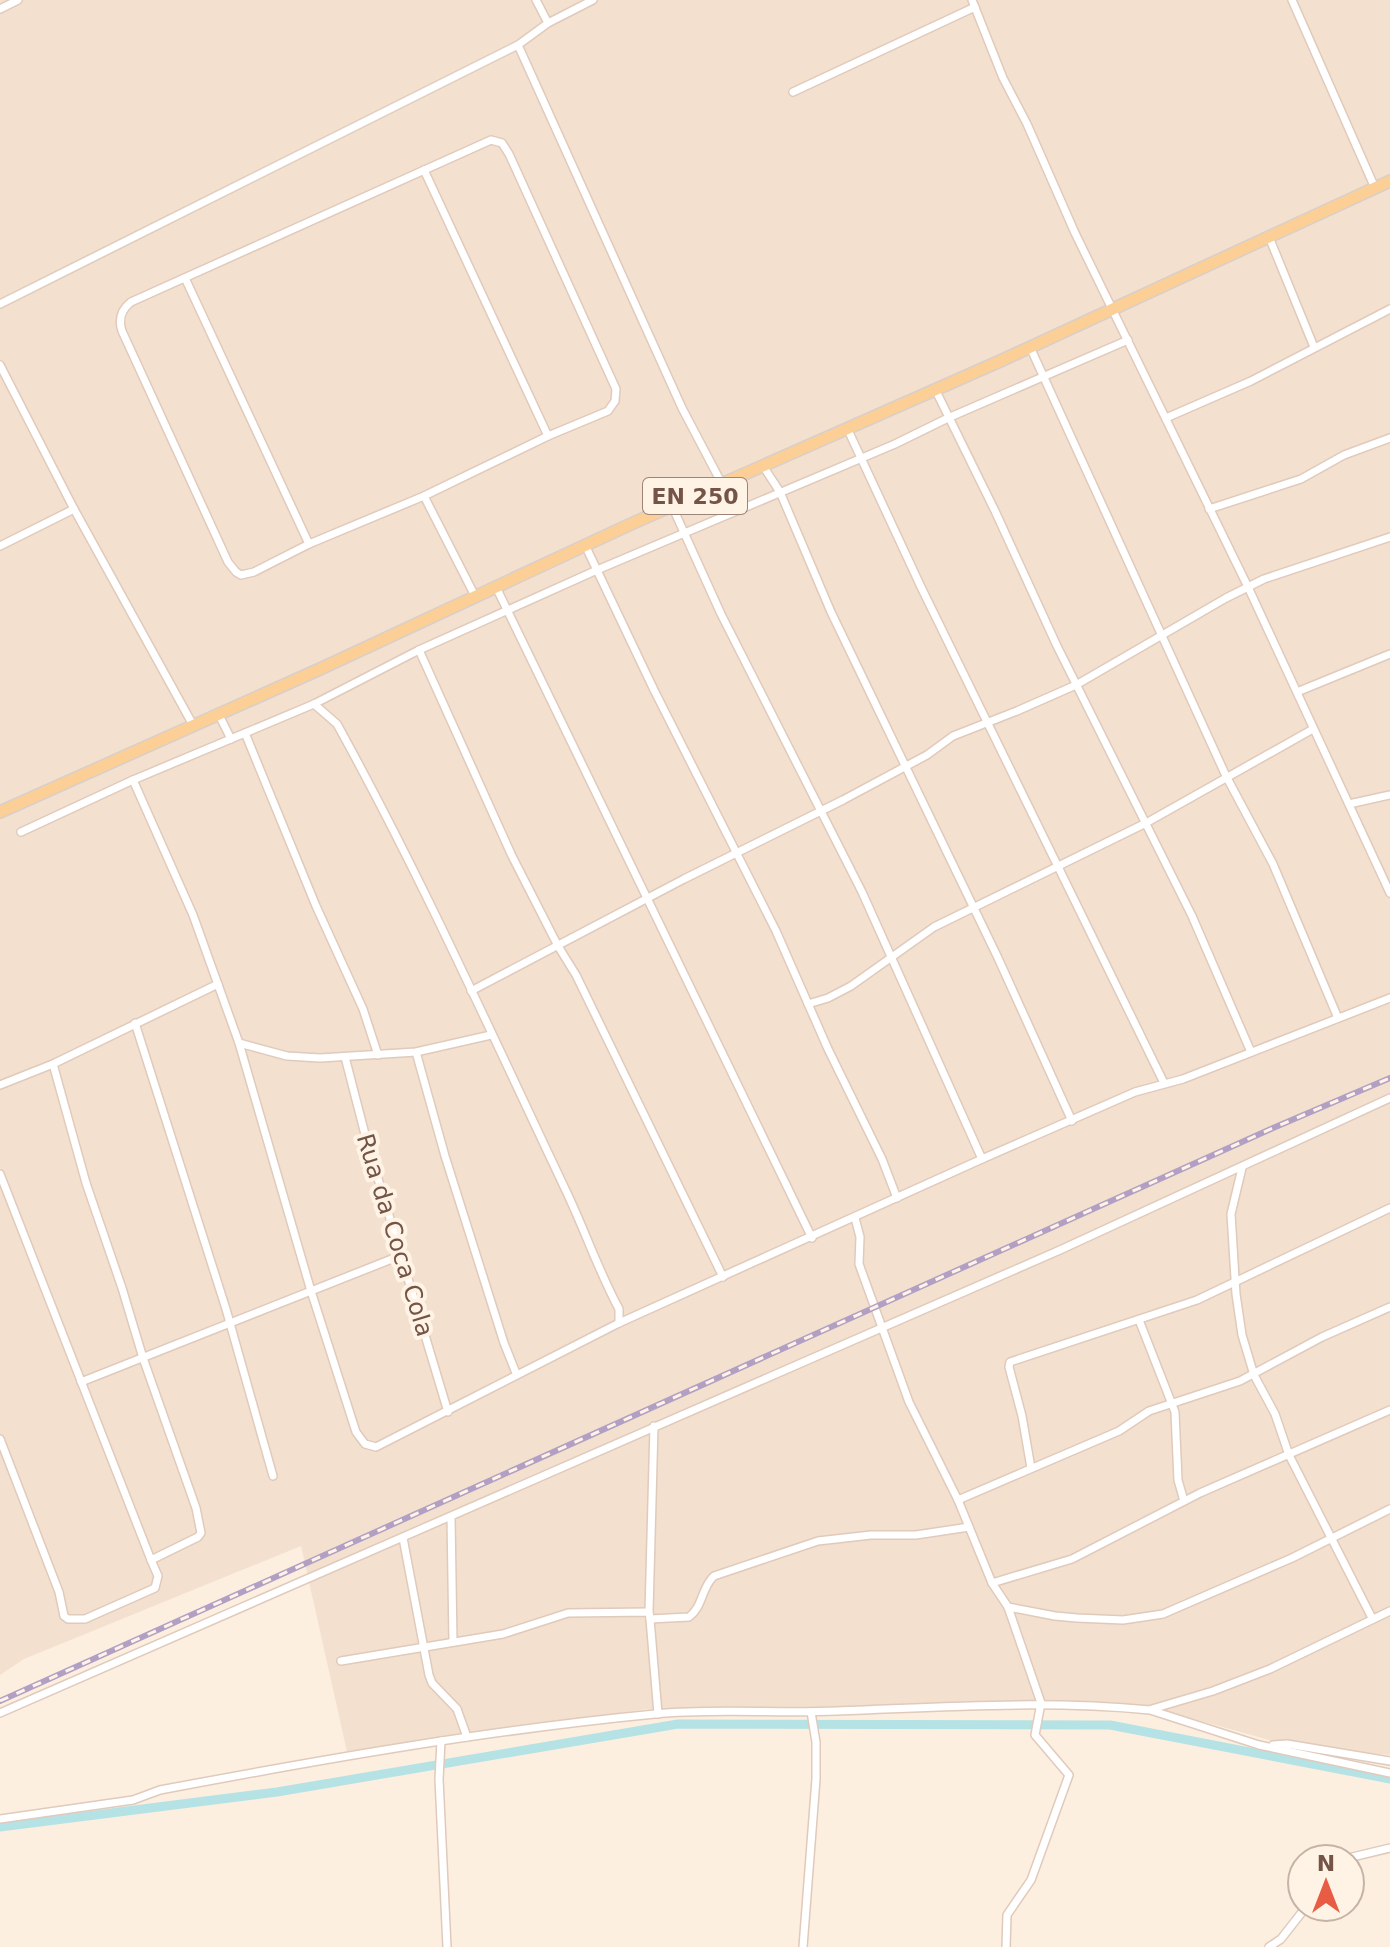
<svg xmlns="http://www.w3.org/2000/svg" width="1390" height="1947" font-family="'DejaVu Sans',sans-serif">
  <rect width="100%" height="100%" fill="#fcefe0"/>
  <polygon fill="#f4e0ce" points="0,0 1390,0 1390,1755 1287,1745 1143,1705 647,1709 347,1752 301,1546 24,1659 0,1675"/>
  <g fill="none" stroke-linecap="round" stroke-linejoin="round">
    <polyline stroke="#b5e2e5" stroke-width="9" points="0,1827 277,1792 678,1724 1110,1725 1390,1779"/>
    <g stroke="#e0cabc" stroke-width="10">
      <g id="street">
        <polyline points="536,0 548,23"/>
        <polyline points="972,0 1003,78 1027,124 1075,233 1248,587 1390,893"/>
        <polyline points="1292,0 1375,188"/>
        <polyline points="0,9 18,0"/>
        <polyline points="518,45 682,408 722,484"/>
        <polyline points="793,92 975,7"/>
        <path d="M491,140L502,143L509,154L616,389L615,401L608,411L548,436L424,496L309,544L254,572L241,575L236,572L228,562L122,331C118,319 121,310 131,302Z"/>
        <polyline points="424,170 548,436"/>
        <polyline points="1269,237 1314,347"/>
        <polyline points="185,278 309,544"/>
        <polyline points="0,304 518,45 548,23 593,0"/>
        <polyline points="1030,347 1226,776 1273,864 1338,1018"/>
        <polyline points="0,365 74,509 193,725"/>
        <polyline points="935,389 995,511 1057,646 1192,916 1251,1052"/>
        <polyline points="1166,418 1251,381 1390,309"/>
        <polyline points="848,430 921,587 1164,1083"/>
        <polyline points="763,466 780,492 831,612 998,958 1072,1121"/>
        <polyline points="424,496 475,596"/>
        <polyline points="672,506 721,614 862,892 982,1159"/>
        <polyline points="1209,509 1301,479 1344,455 1390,438"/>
        <polyline points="585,545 654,690 776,931 828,1049 882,1159 897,1198"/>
        <polyline points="0,546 74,509"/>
        <polyline points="496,587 812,1238"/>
        <polyline points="419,650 512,856 558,946 576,975 723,1277"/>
        <polyline points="1297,692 1390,654"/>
        <path d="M314,704L337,724C421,876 492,1035 567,1193C585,1231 599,1272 619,1309V1323"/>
        <polyline points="218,713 231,739"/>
        <polyline points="245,733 316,906 363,1009 378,1055"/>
        <polyline points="133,780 193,915 239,1043 311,1291 356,1432 365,1444 376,1447 619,1323 982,1159 1135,1092 1183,1079 1390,998"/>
        <polyline points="1349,804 1390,795"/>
        <polyline points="21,832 133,780 314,704 419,650 597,570 895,444 948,418 1128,340"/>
        <polyline points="471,991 684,879 843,800 927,755 953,736 1017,711 1076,685 1226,598 1264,579 1390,537"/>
        <polyline points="808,1004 828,998 851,986 934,927 1146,823 1313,729"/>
        <polyline points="135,1023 226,1309 273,1476"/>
        <polyline points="239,1043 287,1056 320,1058 416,1052 491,1035"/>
        <polyline points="416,1052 445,1156 504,1343 516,1373"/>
        <polyline points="345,1057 367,1142 448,1412"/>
        <polyline points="0,1085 53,1064 218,984"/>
        <polyline points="1242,1168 1231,1214 1236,1294 1242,1335 1254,1375 1275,1414 1289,1455 1372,1618"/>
        <polyline points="0,1174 151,1560"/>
        <polyline points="855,1218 860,1237 859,1264 909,1402 958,1500 992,1583 1008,1607 1041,1703 1035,1735 1069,1775 1031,1880 1007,1915 1006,1947"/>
        <polyline points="1139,1320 1175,1412 1178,1480 1184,1501"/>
        <polyline points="81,1382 402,1255"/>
        <polyline points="0,1439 59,1592 64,1616 68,1619 85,1619 155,1588 158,1576 151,1560 198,1537 201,1533 196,1508 143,1358 122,1288 86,1183 53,1064"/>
        <polyline points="1031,1468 1022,1416 1009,1367 1010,1362 1197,1300 1390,1208"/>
        <polyline points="958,1500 1119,1431 1149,1411 1240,1381 1322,1337 1390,1307"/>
        <polyline points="451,1517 453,1642"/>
        <polyline points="403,1538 429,1675 432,1683 457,1709 467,1737"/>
        <polyline points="992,1583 1072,1559 1200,1493 1390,1410"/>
        <polyline points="1008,1607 1055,1616 1077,1618 1123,1620 1163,1614 1292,1558 1390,1509"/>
        <polyline points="649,1612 654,1426"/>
        <polyline points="650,1619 658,1714"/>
        <path d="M341,1661L503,1634L568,1613L649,1612L650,1619L689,1617C703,1607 701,1588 714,1576L818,1541L871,1535H916L969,1527"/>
        <polyline points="1152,1709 1213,1691 1270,1669 1390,1611"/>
        <polyline points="0,1713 1060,1250 1390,1098"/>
        <polyline points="441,1741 439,1779 447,1947"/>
        <polyline points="1273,1745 1287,1744 1390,1761"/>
        <path d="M0,1819L133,1800L160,1790C324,1759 489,1730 655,1714C715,1708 776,1714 837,1711C942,1707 1045,1700 1150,1710L1259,1745L1390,1773"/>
        <polyline points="1344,1859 1390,1848"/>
        <polyline points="803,1947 816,1779 816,1742 811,1712"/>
        <polyline points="1269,1947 1281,1939 1306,1907"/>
      </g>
    </g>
    <g stroke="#d8cfcb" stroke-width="14">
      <polyline id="primary" points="0,812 320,669 631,524 998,362 1390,181"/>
    </g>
    <use href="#street" stroke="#fff" stroke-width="7"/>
    <use href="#primary" stroke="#fccf97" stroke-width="11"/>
    <g stroke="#b19fc4" stroke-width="6">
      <polyline id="rail" points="0,1701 1273,1128 1390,1078"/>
    </g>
    <use href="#rail" stroke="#fff3e6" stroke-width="3" stroke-dasharray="9" stroke-linecap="butt"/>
  </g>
  <g text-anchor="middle" stroke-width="8" stroke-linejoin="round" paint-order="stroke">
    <rect fill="#fff3e6" stroke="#9d8477" stroke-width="2" x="643" y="478" width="104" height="36" rx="6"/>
    <g font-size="22" font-weight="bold" fill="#735447">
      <text x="695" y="504">EN 250</text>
    </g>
    <g font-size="24" fill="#735447" stroke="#fff3e6">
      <text transform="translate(395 1235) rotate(73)" y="8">Rua da Coca Cola</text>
    </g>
  </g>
  <g transform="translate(1326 1883)"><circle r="38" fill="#fff3e6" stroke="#c7b3a6" stroke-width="2"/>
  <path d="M0-6L14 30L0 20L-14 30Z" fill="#e85c43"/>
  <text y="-12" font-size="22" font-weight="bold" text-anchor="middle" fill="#735447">N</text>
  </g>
</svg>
